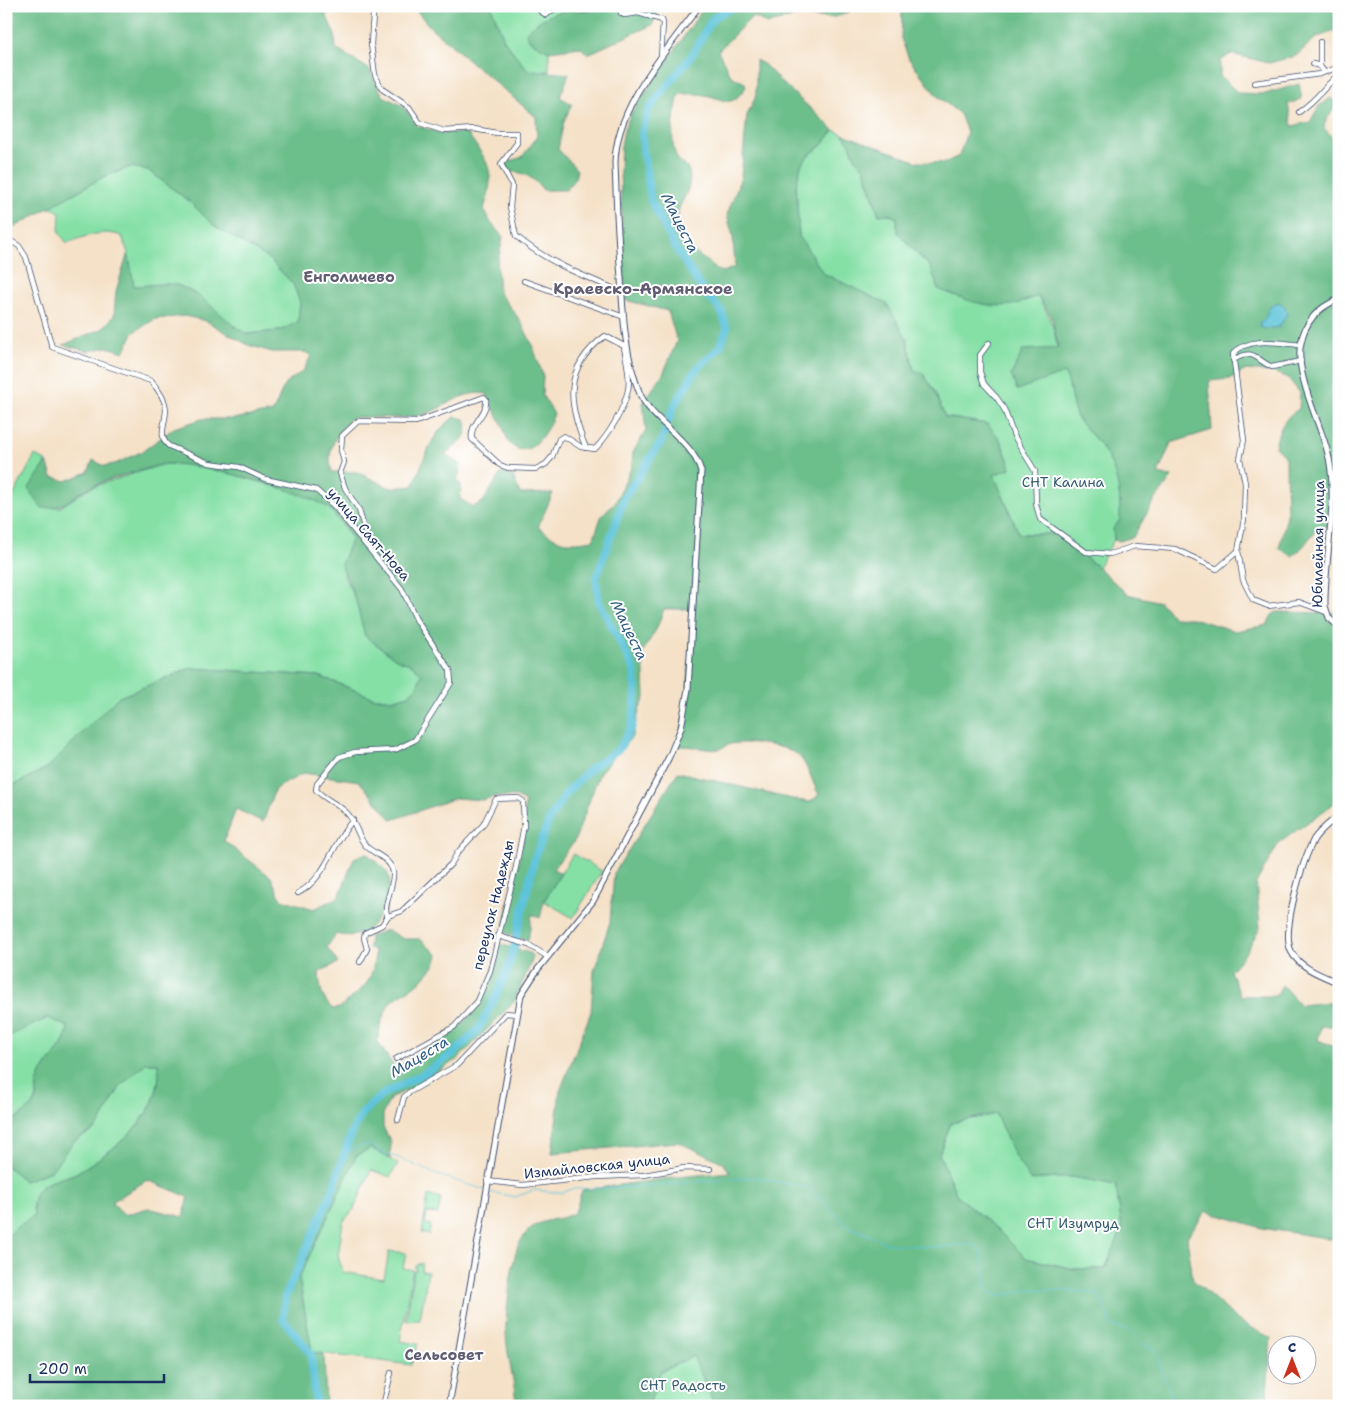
<svg xmlns="http://www.w3.org/2000/svg" width="1345" height="1412" font-family="'Shantell Sans',sans-serif">
  <rect width="100%" height="100%" fill="#fff"/>
  <filter id="ink" filterUnits="userSpaceOnUse"><feTurbulence type="fractalNoise" baseFrequency=".02" numOctaves="2"/><feDisplacementMap in="SourceGraphic" scale="10" xChannelSelector="R" yChannelSelector="G"/><feConvolveMatrix kernelMatrix="1 2 1 2 8 2 1 2 1" color-interpolation-filters="sRGB"/></filter>
  <filter id="wash" filterUnits="userSpaceOnUse"><feTurbulence type="fractalNoise" baseFrequency=".0096" numOctaves="4" result="noise"/><feDisplacementMap in="SourceGraphic" scale="20" xChannelSelector="R" yChannelSelector="G"/><feGaussianBlur stdDeviation="1.12" result="paint"/><feColorMatrix in="noise" values="0 0 0 0 0 0 0 0 0 0 0 0 0 0 0 0 0 1.4 0 .05"/><feComposite in="paint" operator="in"/></filter>
  <g filter="url(#wash)">
    <rect width="100%" height="100%" fill="#f4e1c7"/>
    <g fill="#85e0a6" stroke="#508882">
      <polygon points="491,6 585,6 530,41 549,51 549,71 527,70 504,40"/>
      <path d="M834,130L843,134L850,144L856,160L864,168L879,215L888,214L897,218V227L906,242L931,268L938,289L1011,305L1037,296C1056,325 1059,341 1055,375L1064,373C1072,385 1070,404 1077,417C1081,426 1091,433 1097,441C1117,465 1121,489 1120,520L1113,529L1114,540L1098,567L1055,534H1019L994,475L1011,467L1000,439L987,424L945,417L934,390L914,370L907,339L898,324L846,285L823,273L799,236L796,186L801,165L810,154L821,146Z"/>
      <path d="M131,167L148,170L190,202L213,225L269,259L293,284L300,302L298,322L279,331L247,334L142,286H134L128,253L122,236C102,229 86,236 67,243L59,233L60,213L55,209L48,208L103,177Z"/>
      <polygon points="35,455 47,462 29,489 59,508 89,488 164,464 182,464 229,473 309,496 329,508 352,538 344,576 356,601 365,636 396,659 412,665 422,674 417,686 409,695 392,700 372,697 319,676 191,668 117,698 47,768 6,789 6,509"/>
      <polygon points="573,854 602,871 573,918 544,901"/>
      <path d="M48,1018L68,1027C66,1051 43,1061 37,1084C36,1088 38,1095 36,1099C31,1111 17,1118 6,1123V1039L14,1033Z"/>
      <path d="M146,1063H158C165,1114 115,1150 76,1173C64,1179 43,1180 36,1193C32,1200 33,1208 34,1216L17,1227L6,1238V1165L24,1181L51,1171L73,1142L97,1128L121,1085Z"/>
      <polygon points="996,1114 1013,1153 1030,1180 1072,1177 1116,1185 1122,1229 1105,1269 1074,1269 1026,1258 997,1229 957,1196 939,1154 951,1123"/>
      <polygon points="371,1148 398,1164 390,1177 371,1170 354,1209 343,1222 338,1256 343,1272 384,1279 389,1251 406,1253 403,1268 413,1270 400,1341 418,1344 411,1365 312,1352 299,1278 356,1156"/>
      <polygon points="428,1195 441,1199 438,1214 427,1213 425,1223 431,1225 429,1235 422,1233"/>
      <polygon points="422,1263 421,1271 428,1272 420,1320 406,1321 414,1270 417,1270 415,1269 415,1265"/>
      <polygon points="693,1356 715,1406 649,1406 660,1372"/>
    </g>
    <g fill="#6cbe8b" stroke="#447674" fill-rule="evenodd">
      <path d="M6,6H322L335,35L336,49L369,69L383,96L403,106L418,126L441,133H467C490,165 496,170 484,209L491,223L503,237L497,265L499,293L520,320L532,344L543,376L542,395L554,414C548,429 531,463 510,444C506,439 504,428 501,422C496,412 490,406 487,394C463,389 444,409 422,415C398,421 375,415 351,418C337,434 325,449 332,472H357L390,488L413,486C424,461 431,431 455,417L465,419C471,437 458,444 445,455L461,465L457,482L461,484L460,499L473,507L483,502L501,473L513,476L520,494L553,493L538,527C561,544 565,544 593,540L602,515L615,503L632,466L633,452L646,431L643,403L663,374L677,341L668,311L625,300L620,170L621,146L624,130L631,113L705,6H859C829,25 824,14 794,17C786,18 776,22 767,24L753,16L718,51L731,76L745,83L746,87C729,111 726,98 704,95C696,93 688,94 679,94C675,112 668,140 677,158C680,164 688,166 689,172C692,183 686,195 681,204C678,209 678,213 678,219C677,246 700,254 717,270L723,272L735,267L733,236L727,215L741,177L747,115L756,96V60L765,65L778,79L834,130L821,146L810,154L801,165L796,186L799,236L823,273L887,304L907,339L914,370L922,372L934,390L945,417L987,424L1000,439L1011,468L994,475L1019,534H1055L1098,567L1127,594L1160,602L1174,618H1192L1235,631L1267,625L1272,615L1276,612L1339,613V797L1332,805L1279,843L1256,883L1260,928L1244,955L1230,971L1241,996H1276L1282,985L1300,1005L1330,1002L1339,1007V1026H1321L1318,1040L1339,1049V1240L1262,1228L1206,1211L1187,1237L1193,1280L1239,1321L1271,1338L1267,1394L1278,1406H715L693,1356L660,1372L649,1406H516C515,1381 507,1358 506,1333C505,1318 512,1259 518,1246C520,1241 526,1234 529,1230C539,1219 562,1220 572,1214C580,1208 577,1197 583,1190L678,1177L730,1172L722,1162L678,1142L552,1153L560,1091L591,1012L594,971L610,922L614,873L678,772L796,800L810,802L819,795C813,783 808,767 800,757C789,744 745,741 730,744C726,745 723,748 719,749C709,751 690,745 677,746L686,711L693,609H664L657,628L643,651L645,698L640,708L632,737L600,772L575,840L553,869L561,873L544,901L540,918L532,914L528,941L503,932L524,836L525,802L517,797L497,796L482,800L456,798L392,820L359,781L304,773L275,789L263,822L236,809L224,841L271,877L281,899L314,909L339,897L354,858L366,853C373,859 383,866 388,874C391,881 389,889 387,897C379,922 365,942 336,934L327,947L338,963L319,972C320,987 321,999 333,1009L340,1008C363,986 373,987 375,951L369,948L370,936L387,930L404,939H420L438,955L435,965L420,982L390,1002L382,1020L377,1041L395,1068C416,1055 442,1043 460,1026C483,1006 493,972 499,944L530,953L533,958L514,1002L459,1058L413,1088L391,1097L383,1113V1127L391,1142L390,1159L371,1148L356,1156L299,1278L312,1352L324,1355L326,1406H6V1238L17,1227L34,1216C33,1208 32,1200 36,1193C43,1180 64,1179 76,1173C115,1150 166,1114 158,1063H146L121,1085L97,1128L73,1142L51,1171L24,1181L6,1165V1123C17,1118 31,1111 36,1099C38,1095 36,1088 37,1084C43,1061 66,1051 68,1027L48,1018L15,1033L6,1039V789L47,768L117,698L191,668L319,676L372,697L392,700L409,695L417,686L422,674L412,665L396,659L365,636L356,601L341,564L352,538C345,528 338,515 328,508C309,492 185,458 161,465C139,471 109,478 89,488C67,498 69,508 42,508L28,489L47,462L52,477L66,481L88,472L93,460L104,466L115,464L143,451L174,428L202,419H233L273,412L285,384L303,371L311,356L305,352H272L248,345L206,321L185,316L155,319L133,333L124,352L107,347L88,351L63,345L102,329L114,316L116,291L128,253L134,286C149,286 166,281 180,286C207,296 223,321 247,334L279,331L298,322L300,302L293,284L269,259L213,225L190,202L148,170L131,167L103,177L6,232ZM996,1114L1013,1153L1030,1180L1072,1177L1116,1185L1122,1229L1105,1269H1074L1026,1258L997,1229L957,1196L939,1154L951,1123ZM147,1180L189,1197L183,1217L148,1208L124,1215L112,1202Z"/>
      <path d="M413,6H491L504,40L527,70L569,74L560,97L572,104L564,121L558,149L577,170L575,178L566,190H543C535,179 524,171 510,172L506,168L508,162L522,157L537,137L536,117L430,27Z"/>
      <path d="M585,6H660V8L652,25L588,54L580,47L549,51L530,41L526,33C539,17 562,8 582,10Z"/>
      <path d="M901,6H1339V30L1317,37L1296,56L1269,63L1231,54L1220,61V76L1238,93L1265,94L1299,84L1302,99L1288,104L1292,126L1310,122L1319,106L1331,98L1338,103L1325,122L1324,128L1333,138L1339,137V536L1325,526H1319C1310,536 1304,549 1292,556L1279,548L1287,516L1286,458L1275,447C1279,430 1283,418 1299,409L1300,393L1288,378L1273,372L1246,370L1229,379L1209,381L1212,430L1171,443L1158,474L1172,477L1153,503L1133,537L1120,541L1114,540L1113,529L1120,520C1121,489 1116,465 1097,441C1091,433 1081,426 1077,417C1070,404 1072,385 1064,373L1017,390L1011,375L1023,350L1058,348L1052,318L1038,296C1029,299 1020,304 1011,305C986,309 961,298 938,289L931,268L898,233L897,218L888,214L879,215L864,168L856,160L850,144L843,134L918,162L944,163L959,156L967,132L960,114L937,96L909,59L901,38L902,18Z"/>
    </g>
    <polygon fill="#5cc3d9" stroke="#3c799c" points="1279,302 1285,307 1287,314 1279,327 1266,329 1260,327 1260,321 1263,322 1270,307"/>
    <g fill="none" stroke-linecap="round" stroke-linejoin="round">
      <g stroke="#5cc3d9" stroke-width="1">
        <polyline points="340,1168 348,1152 359,1146 371,1145 382,1153 399,1158 435,1174 485,1190"/>
        <polyline points="489,1192 515,1197 534,1190 561,1193 572,1189 634,1187 755,1177 809,1188 847,1226 890,1244 939,1247 970,1244 981,1250 987,1290 998,1296 1032,1289 1098,1293 1112,1326 1129,1330 1141,1343 1158,1352 1161,1370 1176,1406"/>
      </g>
      <polyline stroke="#5cc3d9" stroke-width="8" points="316,1406 311,1354 283,1319 285,1297 332,1192 352,1131 363,1112 383,1094 423,1074 453,1054 478,1030 500,988 511,960 535,857 550,818 568,791 590,769 619,749 632,726 636,695 634,669 599,602 596,579 625,496 661,442 674,406 695,371 720,347 727,328 721,310 704,292 675,247 651,201 643,150 642,132 649,109 692,55 713,18 735,6"/>
    </g>
  </g>
  <g filter="url(#ink)">
    <g fill="none" stroke-linecap="round" stroke-linejoin="round">
      <g stroke="#3c4a6e" stroke-width="6">
        <g id="minor">
          <polyline points="534,6 546,15 558,6"/>
          <polyline points="573,6 585,11 604,6"/>
          <polyline points="620,6 621,13 624,15 638,13 662,20 663,23 661,57"/>
          <path d="M373,15L371,44L375,75L382,89L409,107L420,123L444,131L474,129L497,133H517V143L501,164L512,185L510,207L516,236C546,262 586,277 622,292"/>
          <polyline points="1320,42 1320,66 1324,72"/>
          <polyline points="1313,64 1320,66"/>
          <polyline points="1254,83 1320,74 1339,67"/>
          <path d="M1299,112C1318,99 1323,88 1339,74"/>
          <path d="M6,238L19,246L26,257L52,347L151,381C158,389 165,399 166,409C166,423 157,437 169,446L209,463L239,467L265,479L316,490L334,506L402,589L417,621L450,670L451,683L415,740L395,750L355,752L339,757L317,784L316,790C325,800 337,803 347,813C356,822 357,836 366,846C375,855 390,858 393,872C395,884 381,908 388,916"/>
          <polyline points="524,281 624,317"/>
          <path d="M989,343L980,355V372L984,384L997,398L1004,409L1014,436L1035,471L1036,504L1040,519L1086,552L1110,554L1135,546L1175,549L1217,569L1238,551L1244,519L1245,483L1240,459L1244,440L1233,354C1248,336 1280,343 1300,345"/>
          <path d="M1233,360C1255,348 1253,358 1272,367L1301,361"/>
          <path d="M586,448C568,404 562,368 605,336L626,347"/>
          <path d="M370,549L359,510L345,488L340,473L344,462L341,450L342,436L358,421L416,422L484,397L486,399C488,415 469,423 472,439L500,465L508,468L536,469L546,464L552,457L559,439L564,436L581,447L595,449C609,435 624,409 628,390C631,377 626,360 624,347"/>
          <polyline points="1238,551 1243,580 1253,600 1268,606 1299,602 1326,612"/>
          <path d="M298,893C327,878 332,843 353,820"/>
          <polyline points="498,936 529,945 548,957"/>
          <polyline points="360,962 367,949 364,938 365,933 382,925 388,916 402,911 451,864 458,852 483,825 496,799 518,798 523,801 524,825 516,867 490,971 476,1003 454,1027 396,1059"/>
          <polyline points="398,1120 404,1097 408,1093 457,1065 506,1013 516,1014"/>
          <polyline points="487,1181 523,1185 596,1177 644,1175 684,1168 710,1169"/>
          <polyline points="383,1406 391,1373"/>
        </g>
      </g>
      <g stroke="#3c4a6e" stroke-width="7">
        <g id="tertiary">
          <path d="M1339,299C1319,307 1305,321 1301,343C1294,372 1319,421 1327,450C1340,494 1324,559 1325,606L1329,618L1339,627"/>
          <path d="M1339,815C1331,822 1320,830 1314,839C1303,860 1281,930 1291,951C1299,968 1323,976 1339,983"/>
          <path d="M449,1406L521,995L538,969L593,901L669,757L681,728L688,689L701,471C691,438 654,424 640,394C625,357 623,317 621,278C618,240 616,201 615,163C616,105 666,52 699,6"/>
        </g>
      </g>
      <use href="#minor" stroke="#fff" stroke-width="4.5"/>
      <use href="#tertiary" stroke="#fff" stroke-width="5"/>
    </g>
  </g>
  <g text-anchor="middle" stroke-width="4" stroke-linejoin="round" paint-order="stroke">
    <g font-size="14" fill="#365b70" stroke="#fff">
      <text x="1063" y="487">СНТ Калина</text>
      <text x="1073" y="1228">СНТ Изумруд</text>
      <text x="683" y="1390">СНТ Радость</text>
    </g>
    <g font-size="14" fill="#1b2f5e" stroke="#fff">
      <text transform="translate(369 534) rotate(49)" y="5">улица Саят-Нова</text>
      <text transform="translate(1318 544) rotate(-89)" y="5">Юбилейная улица</text>
      <text transform="translate(493 905) rotate(-76)" y="5">переулок Надежды</text>
      <text transform="translate(597 1166) rotate(-6)" y="5">Измайловская улица</text>
    </g>
    <g font-size="15" font-style="italic" fill="#2e5b83" stroke="#fff">
      <text transform="translate(680 223) rotate(63)" y="5">Мацеста</text>
      <text transform="translate(629 630) rotate(64)" y="5">Мацеста</text>
      <text transform="translate(419 1057) rotate(-31)" y="5">Мацеста</text>
    </g>
    <g font-size="15" font-weight="bold" fill="#605c71" stroke="#fff">
      <text x="349" y="282">Енголичево</text>
      <text x="444" y="1360">Сельсовет</text>
    </g>
    <g font-size="16" font-weight="bold" fill="#605c71" stroke="#fff">
      <text x="643" y="294">Краевско-Армянское</text>
    </g>
  </g>
  <rect width="1345" height="1412" fill="none" stroke="#fff" stroke-width="25"/>
  <g transform="translate(1292 1360)"><circle r="24" fill="#ffffff" stroke="#a4acbf"/>
  <path d="M0-4L9 19L0 12L-9 19Z" fill="#c8321e"/>
  <text y="-8" font-size="14" font-weight="bold" text-anchor="middle" fill="#1b2f5e">С</text>
  </g>
  <path d="M30 1374v8h134v-8" fill="none" stroke="#1b2f5e" stroke-width="2.5"/>
  <text x="38" y="1374" font-size="15" fill="#1b2f5e" stroke="#ffffff" stroke-width="4" paint-order="stroke">200 m</text>
</svg>
